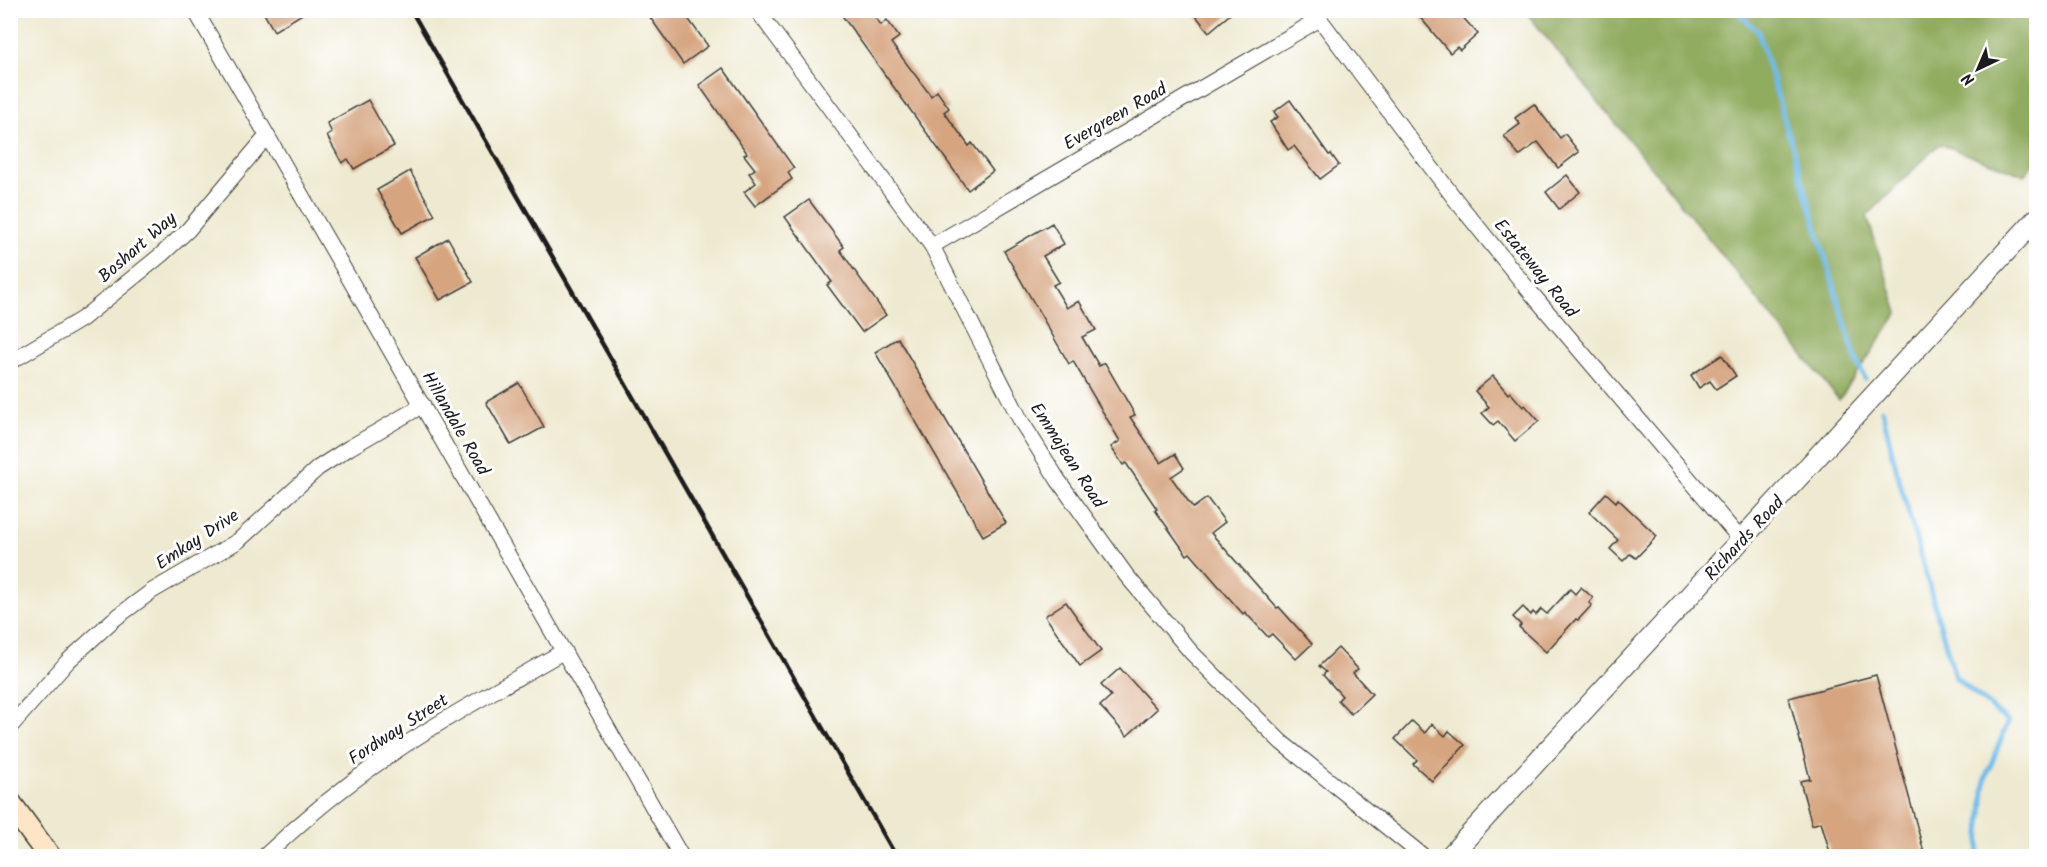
<svg xmlns="http://www.w3.org/2000/svg" width="2047" height="867" font-family="Kalam,sans-serif">
  <rect width="100%" height="100%" fill="#fff"/>
  <filter id="ink" filterUnits="userSpaceOnUse"><feTurbulence type="fractalNoise" baseFrequency=".0167" numOctaves="2"/><feDisplacementMap in="SourceGraphic" scale="12" xChannelSelector="R" yChannelSelector="G"/><feConvolveMatrix kernelMatrix="1 2 1 2 8 2 1 2 1" color-interpolation-filters="sRGB"/></filter>
  <filter id="wash" filterUnits="userSpaceOnUse"><feTurbulence type="fractalNoise" baseFrequency=".008" numOctaves="4" result="noise"/><feDisplacementMap in="SourceGraphic" scale="24" xChannelSelector="R" yChannelSelector="G"/><feGaussianBlur stdDeviation="1.35" result="paint"/><feColorMatrix in="noise" values="0 0 0 0 0 0 0 0 0 0 0 0 0 0 0 0 0 1.4 0 .05"/><feComposite in="paint" operator="in"/></filter>
  <g filter="url(#wash)">
    <rect width="100%" height="100%" fill="#eeead1"/>
    <polygon fill="#90ac5e" stroke="#56643d" stroke-width="1.5" points="1525,11 2036,11 2036,160 2024,175 1939,144 1867,216 1898,313 1839,400"/>
    <g fill="none" stroke-linecap="round" stroke-linejoin="round">
      <g stroke="#70bbe9" stroke-width="5">
        <polyline points="1735,10 1758,31 1854,354 1865,379"/>
        <polyline points="1882,410 1897,472 1955,677 2008,722 1985,779 1978,856"/>
      </g>
    </g>
    <g id="blocks">
      <g fill="#d6a580">
        <polygon points="262,10 309,10 274,31"/>
        <polygon points="657,10 682,10 708,46 683,64 649,16"/>
        <polygon points="838,10 870,10 881,25 887,20 899,37 891,43 931,96 937,91 949,108 944,112 969,146 972,143 993,171 968,190"/>
        <polygon points="1191,10 1235,10 1209,32"/>
        <polygon points="1414,10 1456,10 1478,34 1460,50 1457,47 1450,53"/>
        <polygon points="723,68 794,168 788,173 792,179 755,206 744,192 756,183 749,173 755,169 744,155 747,153 699,85"/>
        <polygon points="368,100 394,146 354,169 348,159 342,163 327,136 332,133 327,123"/>
        <polygon points="1290,100 1329,155 1331,154 1339,165 1320,179 1294,146 1288,150 1270,122 1278,117 1274,112"/>
        <polygon points="1534,104 1560,138 1565,134 1579,152 1558,168 1538,142 1519,156 1504,136 1520,124 1515,118"/>
        <polygon points="410,171 435,215 402,233 377,190"/>
        <polygon points="1567,175 1580,192 1559,209 1546,192"/>
        <polygon points="809,200 844,247 840,250 886,315 862,332 827,285 832,282 785,217"/>
        <polygon points="1052,223 1064,244 1043,256 1059,282 1053,285 1067,308 1079,301 1096,330 1082,337 1099,366 1105,363 1135,415 1130,417 1161,463 1175,454 1184,468 1171,477 1193,508 1207,498 1225,522 1211,533 1277,608 1279,607 1312,644 1296,659 1272,634 1268,637 1245,612 1243,614 1190,553 1187,555 1155,510 1157,509 1126,463 1123,465 1111,447 1120,441 1073,361 1069,364 1004,251"/>
        <polygon points="448,238 473,282 440,300 415,257"/>
        <polygon points="898,338 1006,523 983,536 875,352"/>
        <polygon points="1722,355 1736,376 1716,389 1710,381 1699,388 1691,375"/>
        <polygon points="1493,376 1508,394 1510,392 1523,407 1525,405 1539,421 1515,441 1498,421 1493,425 1482,413 1489,407 1475,391"/>
        <polygon points="519,383 544,427 511,445 486,402"/>
        <polygon points="1606,493 1616,502 1618,499 1657,536 1636,558 1630,554 1623,561 1610,549 1618,540 1589,512"/>
        <polygon points="1581,587 1593,598 1589,603 1592,605 1578,620 1576,619 1546,652 1519,627 1521,625 1513,617 1523,607 1531,615 1533,612 1536,615 1541,609 1547,614 1570,589 1575,594"/>
        <polygon points="1066,602 1101,651 1080,666 1045,616"/>
        <polygon points="1338,648 1358,669 1353,673 1372,694 1351,714 1338,700 1342,696 1323,675 1326,672 1319,666"/>
        <polygon points="1120,668 1157,709 1127,736 1100,706 1111,696 1101,685"/>
        <polygon points="1876,675 1925,856 1831,856 1821,822 1812,825 1800,781 1810,779 1789,698"/>
        <polygon points="1412,721 1425,733 1432,724 1445,736 1449,731 1465,745 1432,781 1413,764 1417,760 1395,739"/>
      </g>
    </g>
  </g>
  <g filter="url(#ink)">
    <use href="#blocks" fill-opacity="0" stroke="#3c3b37" stroke-width="1.5"/>
    <g fill="none" stroke-linecap="round" stroke-linejoin="round">
      <g stroke="#3c3b37" stroke-width="17">
        <g id="minor">
          <polyline points="195,10 681,856"/>
          <polyline points="757,10 932,246 1021,421 1058,480 1126,575 1191,652 1281,742 1423,856"/>
          <polyline points="1313,10 1455,199 1527,288 1741,540"/>
          <polyline points="932,246 1318,20"/>
          <polyline points="10,362 82,319 161,255 188,230 267,136"/>
          <polyline points="10,727 68,661 113,620 152,591 238,541 318,468 349,448 423,405"/>
          <path d="M265,856C304,819 345,785 390,755C445,717 506,685 564,651"/>
        </g>
      </g>
      <g stroke="#3c3b37" stroke-width="22">
        <polyline id="tertiary" points="1450,856 2036,219"/>
      </g>
      <g stroke="#3c3b37" stroke-width="25">
        <polyline id="secondary" points="10,803 49,856"/>
      </g>
      <use href="#minor" stroke="#fff" stroke-width="15"/>
      <use href="#tertiary" stroke="#fff" stroke-width="20"/>
      <use href="#secondary" stroke="#fde5c5" stroke-width="22"/>
      <polyline stroke="#1c1c1c" stroke-width="4.5" points="411,10 896,856"/>
    </g>
  </g>
  <g text-anchor="middle" stroke-width="6" stroke-linejoin="round" paint-order="stroke">
    <g font-size="18" fill="#1c1c1c" stroke="#fff">
      <text transform="translate(1115 116) rotate(-30)" y="6">Evergreen Road</text>
      <text transform="translate(137 247) rotate(-41)" y="6">Boshart Way</text>
      <text transform="translate(1536 268) rotate(51)" y="6">Estateway Road</text>
      <text transform="translate(456 423) rotate(60)" y="6">Hillandale Road</text>
      <text transform="translate(1068 455) rotate(57)" y="6">Emmajean Road</text>
      <text transform="translate(1744 538) rotate(-47)" y="6">Richards Road</text>
      <text transform="translate(197 539) rotate(-33)" y="6">Emkay Drive</text>
      <text transform="translate(398 729) rotate(-33)" y="6">Fordway Street</text>
    </g>
  </g>
  <rect width="2047" height="867" fill="none" stroke="#fff" stroke-width="36"/>
  <g transform="translate(1978 69) rotate(224)" stroke="#ffffff" stroke-width="4.5" paint-order="stroke">
  <path d="M0-4.5L10 22L0 15L-10 22Z" fill="#1c1c1c"/>
  <text y="-9" font-size="16" font-weight="bold" text-anchor="middle" fill="#1c1c1c">N</text>
  </g>
</svg>
